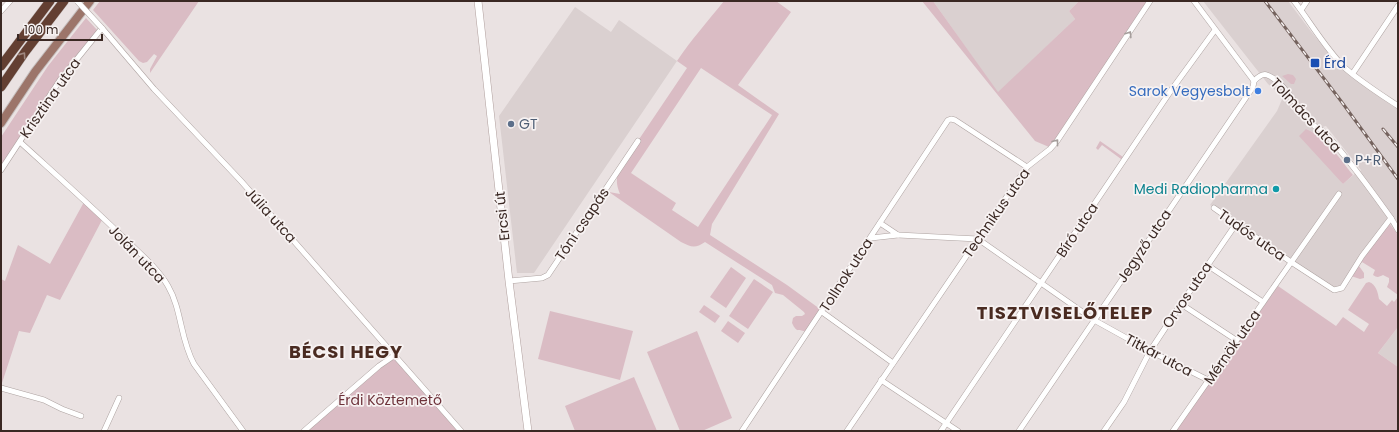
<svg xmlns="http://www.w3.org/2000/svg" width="1399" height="432" font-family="Poppins,sans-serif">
  <rect width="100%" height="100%" fill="#eae2e2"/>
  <g fill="#dad0d0" fill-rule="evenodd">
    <polygon points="933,1 1079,1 1069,11 1075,19 998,93"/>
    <path d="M1203,1H1288L1313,34L1345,71L1398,110V235L1390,224L1339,292L1210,205L1277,111L1283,97L1268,84ZM1326,126L1361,170L1359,173L1357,172L1343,184L1306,129L1314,133L1319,128Z"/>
    <polygon points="575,7 611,32 619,20 677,61 534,273 517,273 499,116"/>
    <polygon points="1398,327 1398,367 1378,353"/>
  </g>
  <g fill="#dabcc4" fill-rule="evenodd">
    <polygon points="100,1 199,1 150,73 150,69 157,56 154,54 147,62 143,63 139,61 93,10"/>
    <path d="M724,1H776L791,12L738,85L779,114L712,224L710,235L787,285L820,309L806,332C799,328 797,334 792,323L793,318L796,316H802L805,314L804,312L783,295L775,293L772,285L705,242C695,249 691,247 681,242L609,192L620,194C616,184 616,179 619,169L687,68L677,61C691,40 708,21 724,1ZM701,68L772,115L698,227L672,210L676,203L631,173Z"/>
    <polygon points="922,1 933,1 998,92 1075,19 1069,11 1079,1 1147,1 1056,140 1049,147 1035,141"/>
    <polygon points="86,18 98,31 72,64 1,170 1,137 48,66"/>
    <polygon points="1288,74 1293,75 1296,79 1294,84 1291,84 1282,76"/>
    <path d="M1306,129C1327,138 1339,158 1353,175L1343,184L1299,136Z"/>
    <polygon points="1100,141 1123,157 1121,159 1102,145 1098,150 1096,148"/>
    <polygon points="84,202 102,220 60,300 47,295 30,333 19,331 1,386 1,279 5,281 18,245 50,264"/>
    <path d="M1389,223L1398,235V295L1387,287L1389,282V278L1383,275C1379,277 1377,278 1373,275L1375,270L1362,262L1359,266L1364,273V278L1360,279L1351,276Z"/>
    <polygon points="731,267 746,278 726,308 710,297"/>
    <polygon points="754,279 773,292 748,329 729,316"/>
    <path d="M1369,282C1376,284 1378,293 1379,299L1387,306L1392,300L1394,302L1398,297V327L1378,353L1398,367V431H1175L1278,286L1336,326L1343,317L1364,332L1369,324L1348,310L1366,283Z"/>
    <polygon points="704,305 720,316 715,323 699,312"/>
    <polygon points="550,311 633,331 620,380 538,359"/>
    <polygon points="728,321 745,333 738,343 721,331"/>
    <polygon points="697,331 732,418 702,431 680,431 647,352"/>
    <polygon points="394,358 458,431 306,431 379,369"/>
    <polygon points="634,377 657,431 575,431 565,406"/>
  </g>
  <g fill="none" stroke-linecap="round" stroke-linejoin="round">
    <g stroke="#aea3a1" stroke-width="6">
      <g id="minor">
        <polyline points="1194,1 1254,81"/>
        <path d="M1294,1C1311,23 1325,48 1345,68C1361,82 1380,94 1398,106"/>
        <polyline points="1301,10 1307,1"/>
        <polyline points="1,11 10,1"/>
        <polyline points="1353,73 1398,6"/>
        <path d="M1254,81C1257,78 1262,73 1267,75C1284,81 1300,112 1312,124C1316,128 1322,129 1325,133C1349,159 1370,189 1391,218L1398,230"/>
        <path d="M20,142C54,173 89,204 123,237C138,252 157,267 168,286C182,310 180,339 194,364L243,431"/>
        <polyline points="1,170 60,80 102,28 154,89 241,181 461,431"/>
        <polyline points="1214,208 1291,262 1334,290 1342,288 1362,256 1391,218"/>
        <polyline points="898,235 978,239 1094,320 1150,351 1208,380"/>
        <polyline points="871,238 898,235 880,223"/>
        <polyline points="1207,265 1263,302"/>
        <polyline points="509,281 542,278 548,275 638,141"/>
        <polyline points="1181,304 1236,340"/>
        <polyline points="822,312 893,363"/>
        <polyline points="881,380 958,431"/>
        <polyline points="1,388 44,400 62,409 81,416"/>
        <polyline points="104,431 119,398"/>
        <polyline points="304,431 379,366 395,355"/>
        <polyline points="742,431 948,120 951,119 955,120 1027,167"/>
        <polyline points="847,431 1027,167 1050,149 1057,141 1150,1"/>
        <polyline points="941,431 1172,89 1215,30"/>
        <polyline points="1019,431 1253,87 1254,81"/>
        <polyline points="1104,431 1124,402 1150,351 1181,304 1236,224"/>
        <polyline points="1173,431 1339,194"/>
      </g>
    </g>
    <g stroke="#af9e9c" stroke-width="8">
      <polyline id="secondary" points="478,1 509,281 528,431"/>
    </g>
    <g stroke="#c4bebd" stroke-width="10">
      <polyline id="primary" points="1,123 35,72 90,1"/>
    </g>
    <g stroke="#c4bebd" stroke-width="10">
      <g id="motorway">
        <polyline points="1,66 50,1"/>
        <polyline points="1,87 25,52 64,1"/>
      </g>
    </g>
    <use href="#minor" stroke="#fff" stroke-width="5"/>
    <use href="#secondary" stroke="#fff" stroke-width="7"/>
    <use href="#primary" stroke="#9c756a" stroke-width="8"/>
    <use href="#motorway" stroke="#633f32" stroke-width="9"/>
    <g stroke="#75635e" stroke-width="3">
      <g id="rail">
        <polyline points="1265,1 1341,101 1398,179"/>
        <polyline points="1383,129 1398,147"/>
      </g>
    </g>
    <use href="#rail" stroke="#f7f2f2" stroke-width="1.5" stroke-dasharray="4.5" stroke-linecap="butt"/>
    <g stroke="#aea3a1" stroke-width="6" stroke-linecap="butt">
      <polyline id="minor-bridge" points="77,1 102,28"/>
    </g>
    <use href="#minor-bridge" stroke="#fff" stroke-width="5"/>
  </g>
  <defs><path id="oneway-chevron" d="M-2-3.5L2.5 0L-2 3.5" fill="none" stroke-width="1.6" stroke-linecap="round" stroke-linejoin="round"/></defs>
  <g stroke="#a69e9c">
    <use href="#oneway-chevron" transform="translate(1129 34) rotate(-57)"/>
    <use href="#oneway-chevron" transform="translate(1056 142) rotate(-52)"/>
  </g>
  <use stroke="#9e877f" href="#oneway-chevron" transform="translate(23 55) rotate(-55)"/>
  <rect fill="#1a4fb4" stroke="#f7f2f2" stroke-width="1.5" x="1310" y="58" width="10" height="10" rx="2"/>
  <circle fill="#3f7fe0" stroke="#f7f2f2" stroke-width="1.5" cx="1258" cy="91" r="4"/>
  <g fill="#5c6f8a" stroke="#f7f2f2" stroke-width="1.5">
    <circle cx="511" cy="124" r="4"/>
    <circle cx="1347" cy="160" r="4"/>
  </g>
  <circle fill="#0f9aa8" stroke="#f7f2f2" stroke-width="1.5" cx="1276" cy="189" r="4"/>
  <g text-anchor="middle" stroke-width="3.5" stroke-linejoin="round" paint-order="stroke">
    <g font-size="14" fill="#164399" stroke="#f7f2f2" text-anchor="start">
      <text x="1324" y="68">Érd</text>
    </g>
    <g font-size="14" fill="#366cbe" stroke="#f7f2f2" text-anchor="end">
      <text x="1250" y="96">Sarok Vegyesbolt</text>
    </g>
    <g font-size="14" fill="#3a2823" stroke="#f7f2f2">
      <text transform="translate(50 98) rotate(-55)" y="5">Krisztina utca</text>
      <text transform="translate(1306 115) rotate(47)" y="5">Tolmács utca</text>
      <text transform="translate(996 213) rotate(-55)" y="5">Technikus utca</text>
      <text transform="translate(271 215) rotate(48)" y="5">Júlia utca</text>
      <text transform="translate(502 216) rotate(-96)" y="5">Ercsi út</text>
      <text transform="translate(582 224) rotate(-56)" y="5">Tóni csapás</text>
      <text transform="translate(1077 230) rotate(-56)" y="5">Bíró utca</text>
      <text transform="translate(1252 235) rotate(35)" y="5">Tudós utca</text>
      <text transform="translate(1144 246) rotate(-56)" y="5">Jegyző utca</text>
      <text transform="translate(137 254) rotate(46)" y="5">Jolán utca</text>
      <text transform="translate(846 275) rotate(-57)" y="5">Tollnok utca</text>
      <text transform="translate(1187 295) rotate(-56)" y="5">Orvos utca</text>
      <text transform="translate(1232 347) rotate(-55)" y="5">Mérnök utca</text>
      <text transform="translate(1159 355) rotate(28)" y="5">Titkár utca</text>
    </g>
    <g font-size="14" fill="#4e5e75" stroke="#f7f2f2" text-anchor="start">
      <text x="519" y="129">GT</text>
      <text x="1355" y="165">P+R</text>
    </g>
    <g font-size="14" fill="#0d838f" stroke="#f7f2f2" text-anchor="end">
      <text x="1268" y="194">Medi Radiopharma</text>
    </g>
    <g font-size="14" fill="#6d323a" stroke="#f7f2f2">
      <text x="390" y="405">Érdi Köztemető</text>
    </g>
    <g font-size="18" font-weight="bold" letter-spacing="1" fill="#4a2b21" stroke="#f7f2f2">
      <text x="1065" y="319">TISZTVISELŐTELEP</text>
      <text x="346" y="358">BÉCSI HEGY</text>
    </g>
  </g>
  <rect width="1399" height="432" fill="none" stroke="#3a2823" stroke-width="4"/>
  <path d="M18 34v6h84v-6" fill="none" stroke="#3a2823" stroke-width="2"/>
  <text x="24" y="34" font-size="12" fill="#3a2823" stroke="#f7f2f2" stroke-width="3" paint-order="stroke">100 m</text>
</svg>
